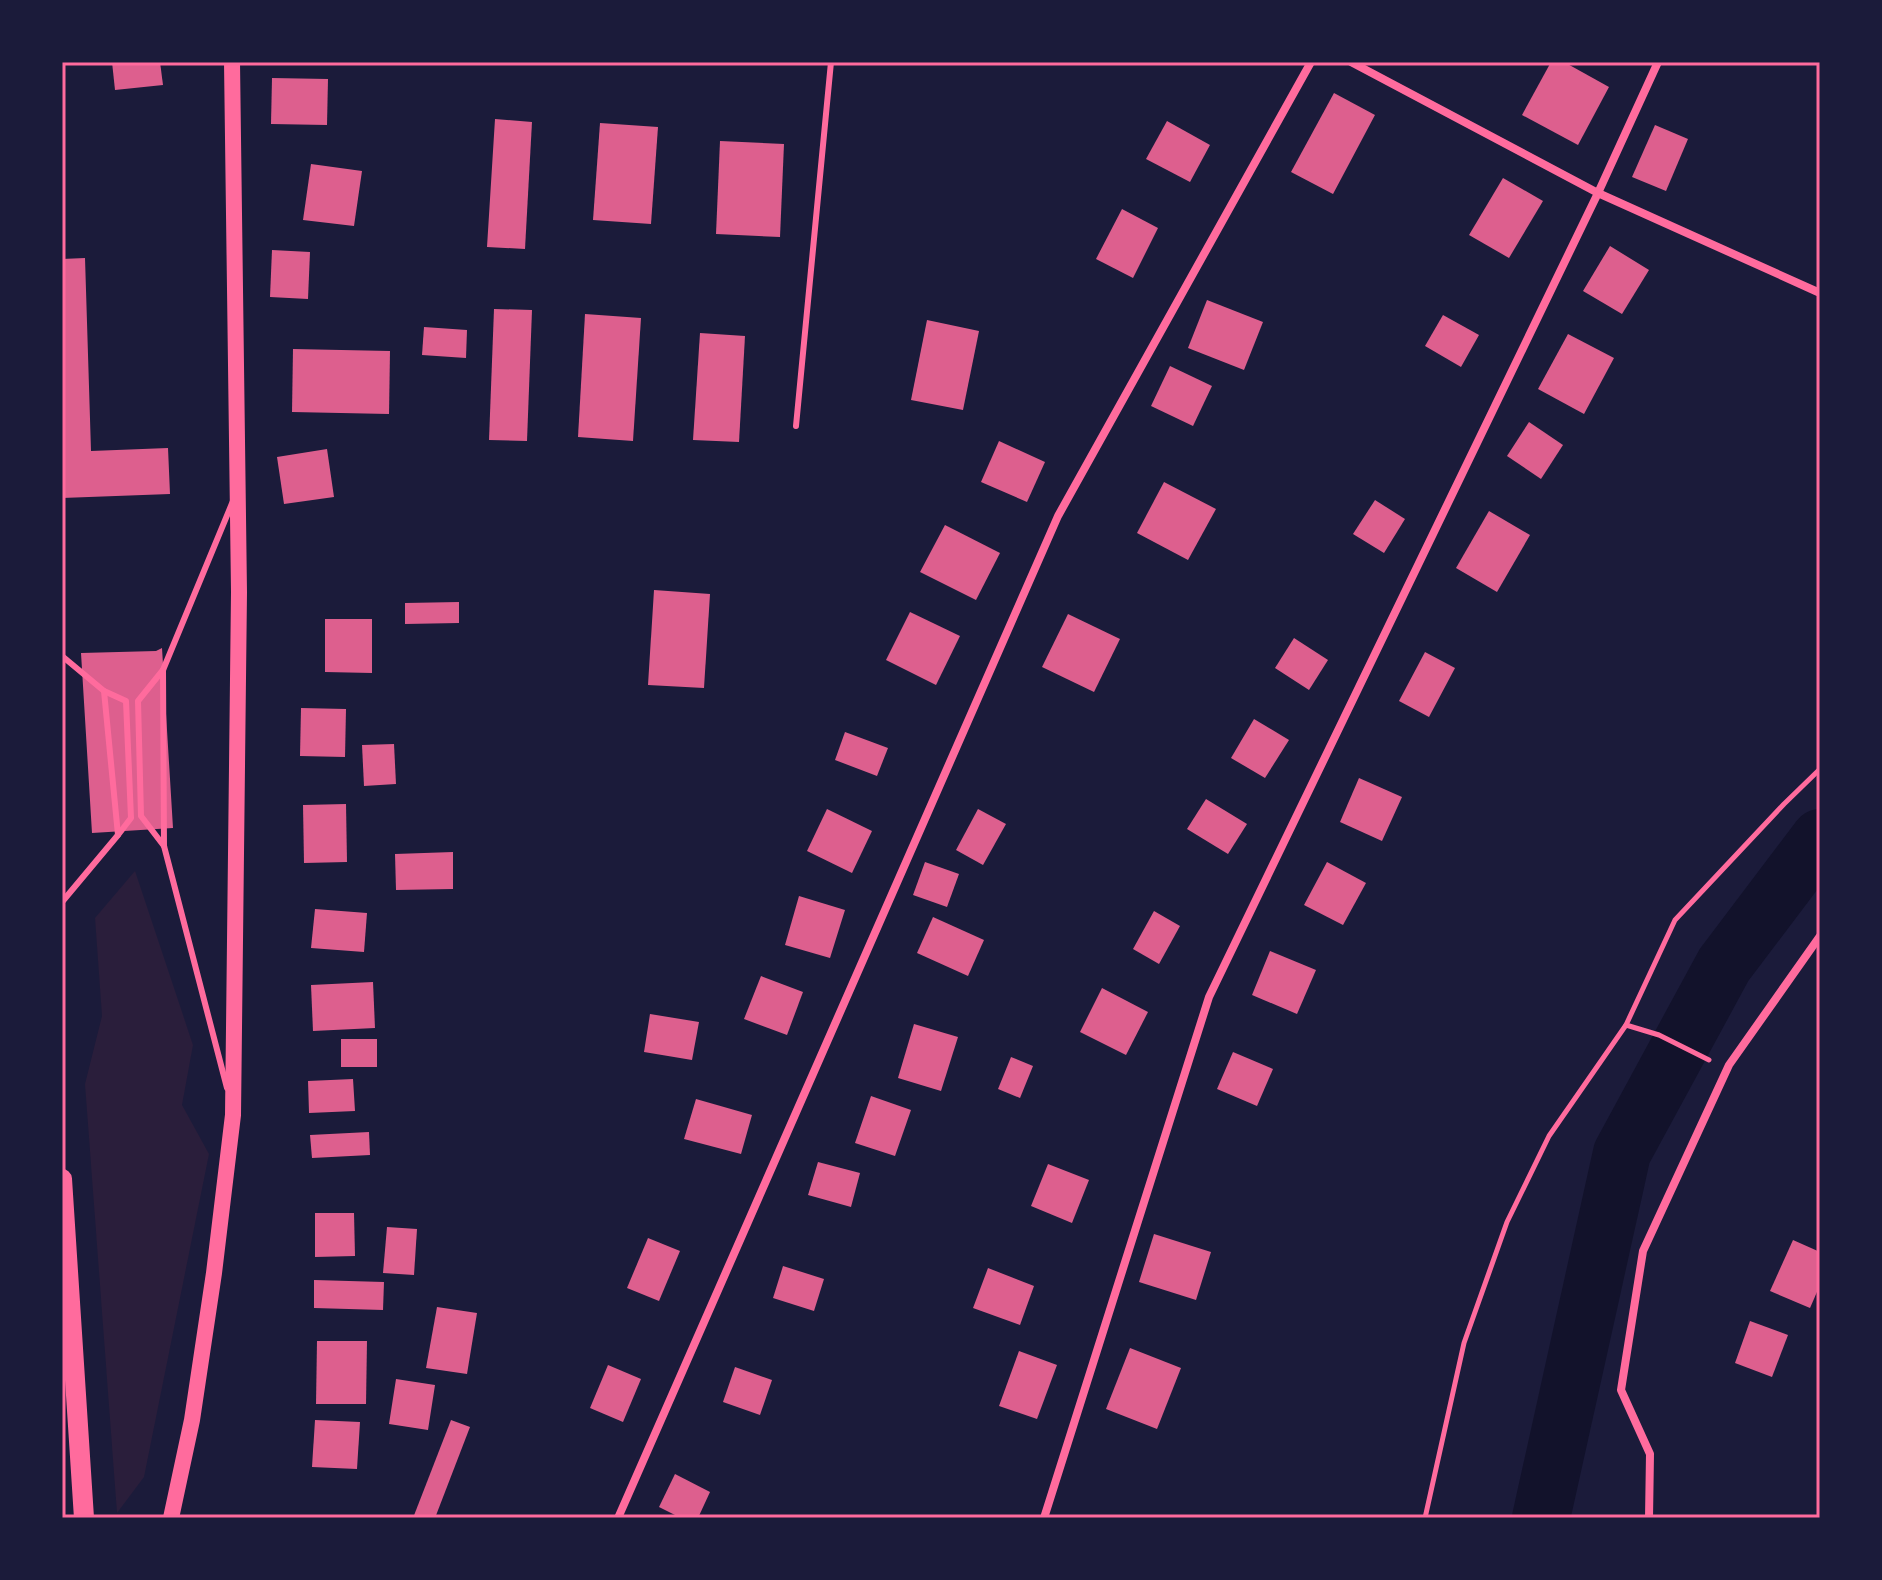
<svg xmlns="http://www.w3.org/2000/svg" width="1882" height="1580" font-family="'DejaVu Sans',sans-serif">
  <rect width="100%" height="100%" fill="#1b1b3a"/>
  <polygon fill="#2a1e3b" points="135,871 193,1045 182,1105 209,1154 144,1477 117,1513 85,1084 102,1016 95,918"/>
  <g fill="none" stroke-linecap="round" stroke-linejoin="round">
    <polyline stroke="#12122b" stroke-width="58" points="1541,1518 1622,1153 1724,965 1820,838"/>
  </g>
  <g fill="#dd5f8e">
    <polygon points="112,62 160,62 163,85 115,90"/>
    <polygon points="1551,62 1564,62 1609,87 1578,145 1522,115"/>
    <polygon points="272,78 328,79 327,125 271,124"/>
    <polygon points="1334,93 1375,115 1333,194 1291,172"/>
    <polygon points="495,119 532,122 525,249 487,247"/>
    <polygon points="1167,121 1210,145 1190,182 1146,159"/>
    <polygon points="600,123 658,127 651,224 593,220"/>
    <polygon points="1655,125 1688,139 1666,191 1632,177"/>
    <polygon points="720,141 784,144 780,237 716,234"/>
    <polygon points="311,164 362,171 354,226 303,220"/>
    <polygon points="1503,178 1543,201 1509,258 1469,235"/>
    <polygon points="1122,209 1158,228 1133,278 1096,259"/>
    <polygon points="1610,246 1649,270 1622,314 1583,291"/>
    <polygon points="272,250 310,252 308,299 270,297"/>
    <polygon points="85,258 91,451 168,448 170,494 62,498 62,259"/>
    <polygon points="1207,300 1263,322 1244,370 1188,348"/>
    <polygon points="494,309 532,310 527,441 489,440"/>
    <polygon points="585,314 641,318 633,441 578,437"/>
    <polygon points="1443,315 1479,335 1461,367 1425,346"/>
    <polygon points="927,320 979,331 963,410 911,400"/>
    <polygon points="424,327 467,330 466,358 422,355"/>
    <polygon points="700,333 745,336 739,442 693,440"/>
    <polygon points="1568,334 1614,358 1584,414 1538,389"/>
    <polygon points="293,349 390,351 389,414 292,412"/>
    <polygon points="1170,366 1212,386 1193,426 1151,406"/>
    <polygon points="1529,422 1563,445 1541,479 1507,456"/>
    <polygon points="999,441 1045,462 1027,502 981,482"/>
    <polygon points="327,449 334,497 284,504 277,457"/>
    <polygon points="1164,482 1216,509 1188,560 1137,533"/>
    <polygon points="1375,500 1405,519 1384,553 1353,534"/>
    <polygon points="1489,511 1530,535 1497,592 1456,568"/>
    <polygon points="945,525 1000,553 976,600 920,572"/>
    <polygon points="654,590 710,594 704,688 648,685"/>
    <polygon points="459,602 459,623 405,624 405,603"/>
    <polygon points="910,612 960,636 936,685 886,660"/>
    <polygon points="1068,614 1120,639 1094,692 1042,667"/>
    <polygon points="325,619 372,619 372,673 325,672"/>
    <polygon points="1294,638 1328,660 1309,690 1275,668"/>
    <polygon points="162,648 173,828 92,833 81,653 156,651"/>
    <polygon points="1425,652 1455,668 1429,717 1399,701"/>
    <polygon points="301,708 346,709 345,757 300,756"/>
    <polygon points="1254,719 1289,740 1265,778 1231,758"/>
    <polygon points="845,732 888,748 877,776 835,760"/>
    <polygon points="394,744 396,784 364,786 362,745"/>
    <polygon points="1359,778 1402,797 1382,841 1340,822"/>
    <polygon points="1206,799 1247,824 1228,854 1187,829"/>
    <polygon points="346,804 347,862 304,863 303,805"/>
    <polygon points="827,809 872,831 852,873 807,851"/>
    <polygon points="978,809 1006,824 983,865 956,850"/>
    <polygon points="453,852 453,889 396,890 395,854"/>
    <polygon points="925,862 959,874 947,907 913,895"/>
    <polygon points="1327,862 1366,883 1343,925 1304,905"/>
    <polygon points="799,896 845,910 830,958 785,945"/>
    <polygon points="315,909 367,913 364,952 311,948"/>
    <polygon points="1154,911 1180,926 1159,964 1133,949"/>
    <polygon points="933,917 984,940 968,976 917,953"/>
    <polygon points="1270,951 1316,970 1297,1014 1252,995"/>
    <polygon points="761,976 803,992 787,1035 744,1019"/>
    <polygon points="373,982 375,1028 313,1031 311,985"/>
    <polygon points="1102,988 1148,1012 1126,1055 1080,1032"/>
    <polygon points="650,1014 699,1022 692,1060 644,1052"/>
    <polygon points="914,1024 958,1037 941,1091 898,1078"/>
    <rect x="341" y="1039" width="36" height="28"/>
    <polygon points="1233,1052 1273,1069 1257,1106 1217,1089"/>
    <polygon points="1011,1057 1033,1066 1020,1098 998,1089"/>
    <polygon points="353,1079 355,1111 309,1113 308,1081"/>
    <polygon points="871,1096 911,1110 895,1156 855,1143"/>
    <polygon points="696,1099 752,1115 741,1154 684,1139"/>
    <polygon points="369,1132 370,1155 312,1158 310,1135"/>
    <polygon points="818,1162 860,1173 851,1207 808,1195"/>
    <polygon points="1048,1164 1089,1180 1072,1223 1031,1206"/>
    <polygon points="315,1213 354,1213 355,1256 315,1257"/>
    <polygon points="387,1227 417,1229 414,1275 383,1273"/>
    <polygon points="1154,1234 1211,1252 1196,1300 1139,1282"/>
    <polygon points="648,1238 680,1251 659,1301 627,1288"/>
    <polygon points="1793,1240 1820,1252 1820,1285 1810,1308 1770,1291"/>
    <polygon points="783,1266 824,1279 814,1311 773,1298"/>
    <polygon points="988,1268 1034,1286 1020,1325 973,1308"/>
    <polygon points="314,1280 384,1282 383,1310 314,1308"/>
    <polygon points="437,1307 477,1313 467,1374 426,1368"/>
    <polygon points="1750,1321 1788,1335 1772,1377 1735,1363"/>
    <polygon points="317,1341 367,1341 366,1404 316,1404"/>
    <polygon points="1130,1348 1181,1368 1157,1429 1106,1409"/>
    <polygon points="1019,1351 1057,1365 1037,1419 999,1406"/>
    <polygon points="608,1365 641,1379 623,1422 590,1408"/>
    <polygon points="735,1367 772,1380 760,1415 723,1402"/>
    <polygon points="396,1379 435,1385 428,1430 389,1424"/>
    <polygon points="315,1420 360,1422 357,1469 312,1467"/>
    <polygon points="451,1420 470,1427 435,1518 413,1518"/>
    <polygon points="675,1474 710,1492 698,1518 681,1518 659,1507"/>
  </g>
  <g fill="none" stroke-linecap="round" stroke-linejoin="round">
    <g stroke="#ff6b9d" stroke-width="5">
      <polyline points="1626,1025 1659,1035 1709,1060"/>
      <polyline points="1425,1518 1464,1343 1507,1222 1549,1136 1626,1025 1675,920 1784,804 1820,769"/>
    </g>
    <g stroke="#ff6b9d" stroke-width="6">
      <polyline points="796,426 831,62"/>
      <polyline points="62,656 104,691 118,835 62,902"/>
      <polyline points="163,670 138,701 141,816 164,846"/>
      <polyline points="104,691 126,701 131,818 118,835"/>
      <polyline points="227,1088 164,846 163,670 233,501"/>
    </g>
    <g stroke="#ff6b9d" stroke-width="8">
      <polyline points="1351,62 1598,193 1820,293"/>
      <polyline points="618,1518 1058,516 1311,62"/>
      <polyline points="1044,1518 1209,997 1598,193 1658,62"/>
      <polyline points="1649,1518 1650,1454 1621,1390 1643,1251 1729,1065 1820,936"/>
    </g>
    <polyline stroke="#ff6b9d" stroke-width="16" points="171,1518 192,1420 214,1273 233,1115 239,592 232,62"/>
    <polyline stroke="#ff6b9d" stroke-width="20" points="62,1179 84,1518"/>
  </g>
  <rect width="1882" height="1580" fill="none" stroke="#1b1b3a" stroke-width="128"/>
  <rect x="64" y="64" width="1754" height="1452" fill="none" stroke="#ff6b9d" stroke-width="3"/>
</svg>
